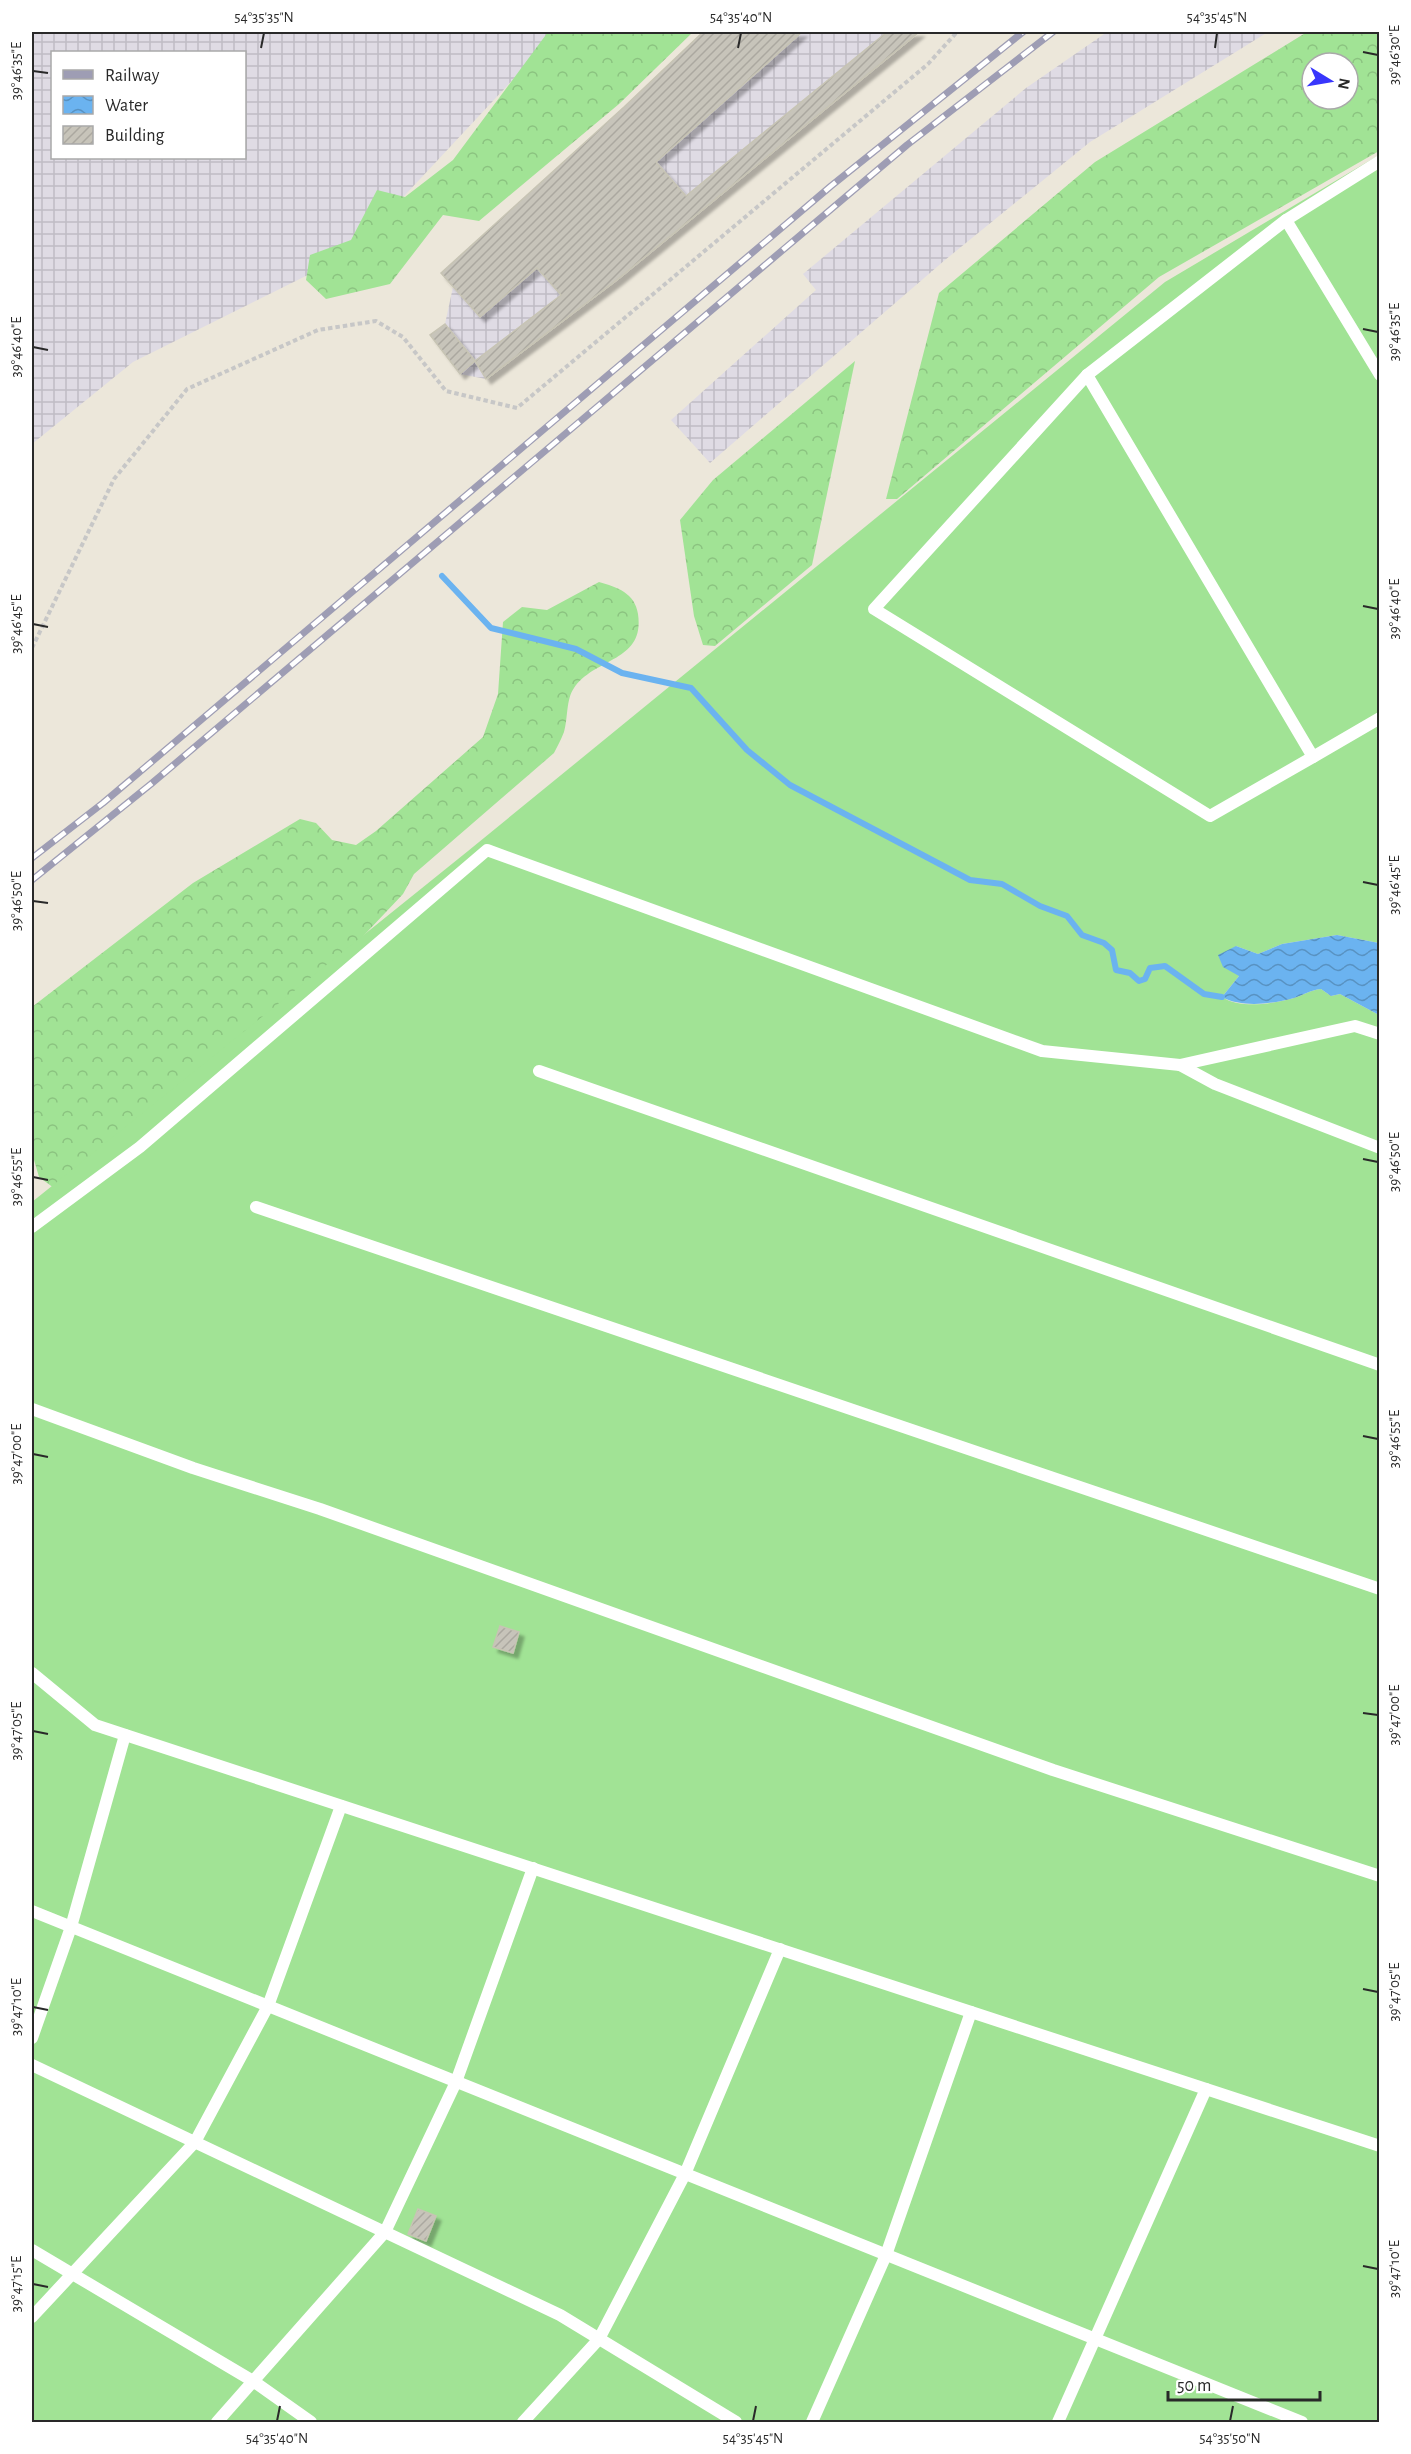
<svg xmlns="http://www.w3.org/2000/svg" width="1411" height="2454" font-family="'Alegreya Sans',sans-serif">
  <defs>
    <pattern id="industrial-grid" width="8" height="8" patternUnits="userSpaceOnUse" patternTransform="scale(1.5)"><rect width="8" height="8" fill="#dfdbe4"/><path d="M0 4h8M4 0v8" fill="none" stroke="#bfbcc4"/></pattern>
    <pattern id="forest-crowns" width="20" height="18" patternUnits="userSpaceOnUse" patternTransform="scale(1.5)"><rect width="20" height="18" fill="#a1e395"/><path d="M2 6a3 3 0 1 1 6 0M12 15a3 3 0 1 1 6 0" fill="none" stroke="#8bc380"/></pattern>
    <pattern id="water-waves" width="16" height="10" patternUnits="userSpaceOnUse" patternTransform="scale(1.5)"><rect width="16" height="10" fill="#6bb3f0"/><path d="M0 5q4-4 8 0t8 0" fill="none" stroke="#5892c2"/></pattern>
    <pattern id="building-hatch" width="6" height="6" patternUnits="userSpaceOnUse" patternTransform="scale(1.5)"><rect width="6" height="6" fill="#c7c4ba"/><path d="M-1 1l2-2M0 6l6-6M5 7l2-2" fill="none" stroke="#aba8a0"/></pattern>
    <filter id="shadow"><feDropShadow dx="5" dy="5" stdDeviation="1.5" flood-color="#0004"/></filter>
  </defs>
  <rect width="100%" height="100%" fill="#ece7da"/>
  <g fill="url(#industrial-grid)" fill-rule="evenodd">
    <path d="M32,32H562L547,43L350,254L133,362L32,444ZM52,52H244V158H52Z"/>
    <polygon points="703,32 919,32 618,279 486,379 460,374 430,335 445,324 453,287 441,273 624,107"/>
    <polygon points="1107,32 1268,32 1090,142 945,260 710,463 671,420 816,290 803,274 1026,88"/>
  </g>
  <g fill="url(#forest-crowns)" fill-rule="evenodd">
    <polygon points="548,32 693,32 619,104 479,221 443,215 390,284 326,299 306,280 310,255 351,240 377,190 405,197 453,160"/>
    <path d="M1307,32H1379V151L1159,277L897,499H886L939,293L1095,162ZM1312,63H1348V99H1312Z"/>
    <polygon points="855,361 812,565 715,646 703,645 694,616 680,520 713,480"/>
    <path d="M599,582C617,587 635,593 638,614C645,662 595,657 574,688C566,699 568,719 564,732C561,740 557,747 554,753L414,874L403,894L298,1005L58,1191L39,1177L32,1153V1007L193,883L300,819L316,823L332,840L356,845L376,831L483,737L498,694L503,622L522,607L547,610Z"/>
  </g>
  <path fill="#a1e395" d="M1379,155V943L1337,935L1282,944L1258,954L1236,946L1239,976L1222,997C1240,1009 1273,1004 1294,998C1304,995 1310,990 1321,989L1331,996L1340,994L1379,1015V2422H32V1202L468,851L1165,282Z"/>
  <path fill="url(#water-waves)" d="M1337,935L1379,943V1015L1340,994L1331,996L1321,989C1310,990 1304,995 1294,998C1272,1004 1242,1008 1222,997L1239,976L1223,967L1218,955L1236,946L1258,954L1282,944Z"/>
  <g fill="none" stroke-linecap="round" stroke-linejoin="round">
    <polyline stroke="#6bb3f0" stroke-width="6" points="442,576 491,628 576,649 622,673 691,688 747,750 790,785 970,880 1002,884 1040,906 1067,916 1082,935 1104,943 1112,950 1116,970 1130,973 1139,981 1145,979 1150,968 1165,966 1204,994 1222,997"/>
  </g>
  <g fill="url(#building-hatch)" stroke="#c7c4b4" stroke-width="1.5" filter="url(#shadow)">
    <polygon points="703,32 802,32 656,162 686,196 887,32 919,32 618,279 486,379 475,361 561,295 537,268 480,317 441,273 624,107"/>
    <polygon points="445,324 475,361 460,374 430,335"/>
    <polygon points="500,1626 519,1632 513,1653 493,1647"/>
    <polygon points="418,2209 436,2216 426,2241 408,2234"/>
  </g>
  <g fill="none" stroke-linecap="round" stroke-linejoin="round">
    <polyline stroke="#c7c7c7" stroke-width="4" stroke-dasharray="4.5 3" stroke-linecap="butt" points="32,648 114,479 187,389 318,330 376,321 403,337 446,391 517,408 928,64 957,32"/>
    <g stroke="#fff" stroke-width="12">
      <polyline points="1380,161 1286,220 1380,375"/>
      <polyline points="1286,220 1087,375 874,609 1210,816 1313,757"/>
      <polyline points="1087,375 1313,757 1380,718"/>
      <polyline points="1180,1065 1215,1084 1380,1148"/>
      <polyline points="539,1071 1380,1365"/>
      <polyline points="256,1207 1380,1589"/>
      <polyline points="32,1227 140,1147 487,850 1042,1051 1180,1065 1355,1026 1380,1034"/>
      <polyline points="32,1409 193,1468 320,1509 1053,1770 1380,1876"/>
      <polyline points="32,1673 95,1725 1380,2146"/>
      <polyline points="32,1911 1302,2422"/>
      <polyline points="32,2038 71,1927 125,1735"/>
      <polyline points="32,2065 560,2315 736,2422"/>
      <polyline points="32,2250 253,2381 311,2422"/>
      <polyline points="32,2317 195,2142 268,2006 341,1806"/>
      <polyline points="217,2422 385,2232 456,2082 533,1868"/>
      <polyline points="523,2422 599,2339 685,2174 780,1949"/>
      <polyline points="812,2422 886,2255 971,2012"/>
      <polyline points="1058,2422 1206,2089"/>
    </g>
    <g stroke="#9e9db4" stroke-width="7">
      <g id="rail">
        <polyline points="32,858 103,803 831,186 1023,32"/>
        <polyline points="32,880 151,784 907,145 1053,32"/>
      </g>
    </g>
    <use href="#rail" stroke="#fff" stroke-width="4.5" stroke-dasharray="14" stroke-linecap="butt"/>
  </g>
  <path fill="none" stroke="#292929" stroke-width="2" d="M261,48L264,33M738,48L741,33M1215,48L1217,33M1363,52L1378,55M33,71L48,73M1363,329L1378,332M33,347L48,350M1363,606L1378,609M33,624L48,627M1363,882L1378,885M33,901L48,903M1363,1159L1378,1162M33,1177L48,1180M1363,1436L1378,1439M33,1454L48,1457M1363,1713L1378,1715M33,1731L48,1734M1363,1989L1378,1992M33,2007L48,2010M1363,2266L1378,2269M33,2284L48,2287M277,2421L280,2406M753,2421L756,2406M1230,2421L1233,2406"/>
  <rect width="1411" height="2454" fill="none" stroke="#ffffff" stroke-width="66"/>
  <rect x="51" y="51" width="195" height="108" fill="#ffffff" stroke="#a9a9a9" stroke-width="1.5"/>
  <rect x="63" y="70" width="30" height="9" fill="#9e9db4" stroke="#a9a9a9" stroke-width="1.5"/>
  <text x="105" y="81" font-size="18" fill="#292929">Railway</text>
  <rect x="63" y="96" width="30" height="18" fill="url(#water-waves)" stroke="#a9a9a9" stroke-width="1.5"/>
  <text x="105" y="111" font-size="18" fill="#292929">Water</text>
  <rect x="63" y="126" width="30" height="18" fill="url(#building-hatch)" stroke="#a9a9a9" stroke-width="1.5"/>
  <text x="105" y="141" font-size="18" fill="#292929">Building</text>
  <g transform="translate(1330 81) rotate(101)"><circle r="28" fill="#ffffff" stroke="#a9a9a9" stroke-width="1.5"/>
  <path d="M0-4.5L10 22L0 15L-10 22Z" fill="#3836fc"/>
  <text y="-9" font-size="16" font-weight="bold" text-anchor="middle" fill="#292929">N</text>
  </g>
  <path d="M1168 2391v9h152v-9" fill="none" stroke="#292929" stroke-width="3"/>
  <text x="1177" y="2391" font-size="18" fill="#292929" stroke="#ffffff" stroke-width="4.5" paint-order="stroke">50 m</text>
  <rect x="33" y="33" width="1345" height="2388" fill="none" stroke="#292929" stroke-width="2"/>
  <g font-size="15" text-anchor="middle" fill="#292929">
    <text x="264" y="22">54°35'35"N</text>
    <text x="741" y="22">54°35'40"N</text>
    <text x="1217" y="22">54°35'45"N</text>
    <text transform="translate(1394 55) rotate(-90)" y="5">39°46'30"E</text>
    <text transform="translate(16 71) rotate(-90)" y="5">39°46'35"E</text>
    <text transform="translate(1394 332) rotate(-90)" y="5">39°46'35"E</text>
    <text transform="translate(16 347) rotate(-90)" y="5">39°46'40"E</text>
    <text transform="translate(1394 609) rotate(-90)" y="5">39°46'40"E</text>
    <text transform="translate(16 624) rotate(-90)" y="5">39°46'45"E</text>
    <text transform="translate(1394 885) rotate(-90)" y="5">39°46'45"E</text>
    <text transform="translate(16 901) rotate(-90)" y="5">39°46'50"E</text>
    <text transform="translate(1394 1162) rotate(-90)" y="5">39°46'50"E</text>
    <text transform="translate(16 1177) rotate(-90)" y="5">39°46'55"E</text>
    <text transform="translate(1394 1439) rotate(-90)" y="5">39°46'55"E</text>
    <text transform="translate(16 1454) rotate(-90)" y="5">39°47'00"E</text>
    <text transform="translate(1394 1715) rotate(-90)" y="5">39°47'00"E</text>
    <text transform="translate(16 1731) rotate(-90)" y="5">39°47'05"E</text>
    <text transform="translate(1394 1992) rotate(-90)" y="5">39°47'05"E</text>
    <text transform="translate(16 2007) rotate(-90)" y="5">39°47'10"E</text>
    <text transform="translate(1394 2269) rotate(-90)" y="5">39°47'10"E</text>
    <text transform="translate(16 2284) rotate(-90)" y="5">39°47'15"E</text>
    <text x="277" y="2443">54°35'40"N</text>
    <text x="753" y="2443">54°35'45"N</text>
    <text x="1230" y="2443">54°35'50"N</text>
  </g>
</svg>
